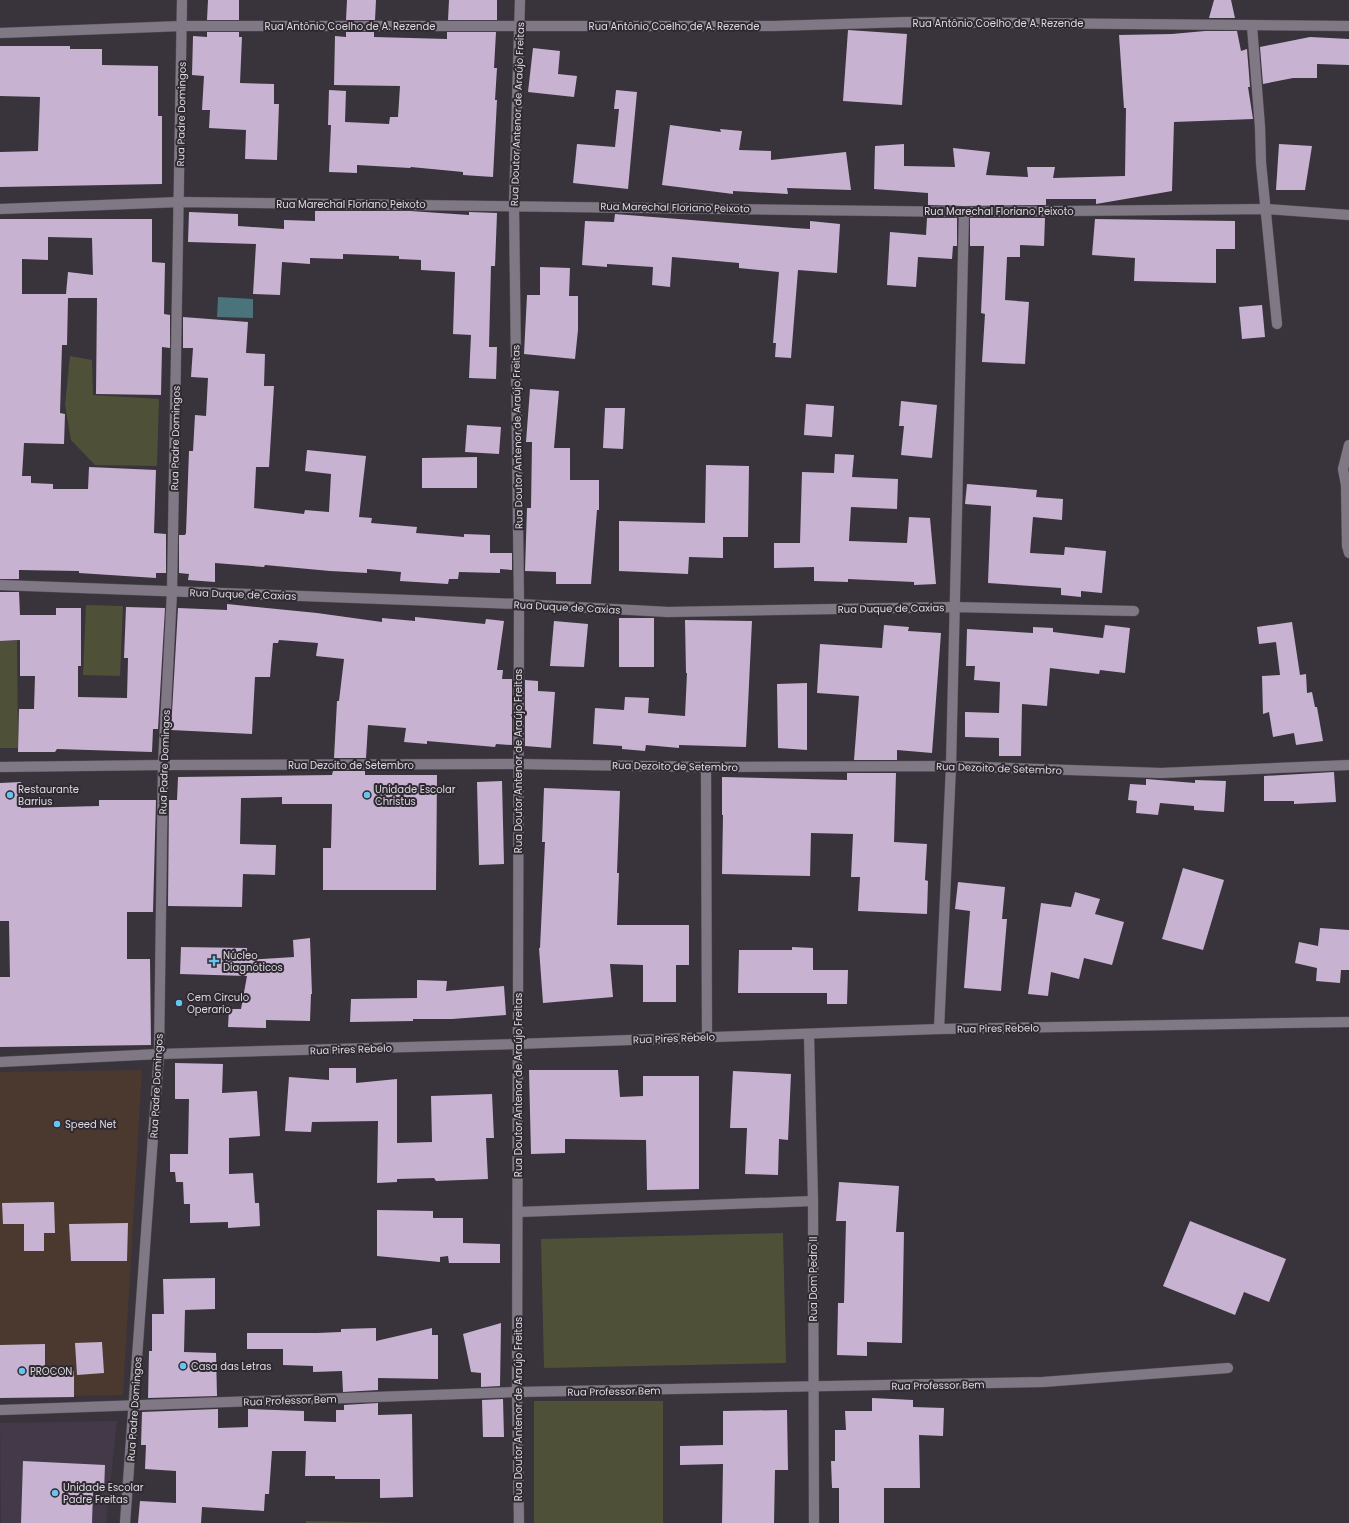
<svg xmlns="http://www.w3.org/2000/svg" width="1349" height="1523" font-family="Poppins,sans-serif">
  <rect width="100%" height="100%" fill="#39333c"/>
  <polygon fill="#4b392f" points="142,1070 123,1395 0,1397 0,1072"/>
  <polygon fill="#433949" points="117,1421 106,1523 1,1523 0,1423"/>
  <g fill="#4e5137">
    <polygon points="70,356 92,360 93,395 159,399 157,466 95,465 71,440 65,405"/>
    <polygon points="86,605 123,606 120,676 83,675"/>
    <polygon points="0,641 17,641 18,748 0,748"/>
    <polygon points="783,1233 786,1363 544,1368 541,1239"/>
    <rect x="534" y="1401" width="129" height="122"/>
    <polygon points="306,1521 405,1523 306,1523"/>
  </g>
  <polygon fill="#4a737b" points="218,297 253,299 253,318 217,317"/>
  <g fill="#c7b3d1" fill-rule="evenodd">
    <polygon points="208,0 239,0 239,20 207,20"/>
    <polygon points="347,0 376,0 375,20 346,20"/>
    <polygon points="449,0 497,0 497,20 448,20"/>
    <polygon points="1214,0 1231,0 1235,18 1209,18"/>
    <polygon points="848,30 907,34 902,105 843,101"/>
    <polygon points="1205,31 1237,31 1241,51 1247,49 1250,87 1248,87 1253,119 1174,122 1172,191 1096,204 1096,199 1046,199 1046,205 964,206 928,205 928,193 874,189 875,146 904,144 904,166 955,167 953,148 990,152 986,175 1028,177 1027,167 1055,167 1053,178 1125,176 1126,108 1124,108 1119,35 1172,34"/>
    <polygon points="207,32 239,32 239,37 242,37 240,83 274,84 274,104 279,104 277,160 245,159 246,130 209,128 210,110 202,110 204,76 192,75 193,36 207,37"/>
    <polygon points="346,32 374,32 374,37 447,39 447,32 496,32 494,68 497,68 495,100 497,100 493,177 463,175 463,172 411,167 410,168 357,165 357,173 329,172 331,125 328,125 329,90 346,91 345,122 389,124 390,117 398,117 400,86 334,85 335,36 346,37"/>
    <polygon points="1310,37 1349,39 1349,65 1317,64 1317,78 1293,78 1263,84 1260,47"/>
    <polygon points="0,46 70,46 70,49 102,49 102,65 158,66 158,116 162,116 162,184 0,187 0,152 38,151 40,97 0,96"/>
    <polygon points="533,48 560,51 558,74 577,76 574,97 528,92"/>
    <polygon points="616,90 637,92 628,189 573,183 577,144 615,147 619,109 614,109"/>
    <polygon points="670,125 721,132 720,129 742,131 739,150 771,151 771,160 846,152 851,190 787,188 788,194 733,191 733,194 662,185"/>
    <polygon points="1279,144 1312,146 1305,190 1276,190"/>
    <polygon points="315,211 410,211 469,215 469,212 497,213 495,266 491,266 489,347 497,347 496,379 469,378 471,335 453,334 455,272 421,270 421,260 399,259 399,256 343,254 343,259 310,258 310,264 282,262 280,295 253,294 256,244 188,242 189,212 238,214 238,226 284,229 284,220 315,221"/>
    <polygon points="615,214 794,228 810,229 810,221 840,224 837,273 798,270 791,358 775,357 776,343 773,343 779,272 739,268 739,263 672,257 670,287 652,285 653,267 607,264 607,267 582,265 585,221 614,222"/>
    <polygon points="927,218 957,218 957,246 953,246 952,259 918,257 916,287 887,285 890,232 926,235"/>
    <polygon points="970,218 1045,218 1044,246 1020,245 1020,257 1007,257 1005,300 1029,302 1025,364 982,362 985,314 981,313 984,246 970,246"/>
    <path d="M0,219H152V262L165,263L164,314L170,315V348L162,347L161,395L96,394L97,298H68L67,345H62L60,413L65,414L64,444L24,443L22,476H31V483L53,484V489H88L89,467L156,470L154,533L166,534V573H156V578L79,573V571L19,570V579H0ZM48,237L92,238L93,275L68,272L66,294H22V259L48,260Z"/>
    <polygon points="1095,219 1235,221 1235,249 1216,249 1216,283 1134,281 1135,258 1092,255"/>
    <polygon points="540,267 570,268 569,296 578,296 578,330 575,359 524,354 527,295 540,295"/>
    <polygon points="1262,305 1265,337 1242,339 1239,307"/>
    <polygon points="183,317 248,322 246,353 265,354 264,386 274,386 269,467 256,467 254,508 304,514 305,510 329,512 331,474 305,471 307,450 366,456 359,517 372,518 371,523 417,527 416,533 464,537 464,534 490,535 490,553 512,553 512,570 500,569 500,573 459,572 458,579 449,579 448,584 400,581 401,572 367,569 367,573 330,571 265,565 264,567 215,563 215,582 188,580 189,574 179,573 179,535 185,535 186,533 189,451 193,451 195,415 206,416 208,378 191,377 193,348 183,348"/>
    <polygon points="530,389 559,391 554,448 570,448 570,480 599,480 599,510 597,510 591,584 556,584 556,572 525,571 527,508 531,508 532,442 526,442"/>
    <polygon points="901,401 937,405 932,458 901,455 904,426 899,426"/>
    <polygon points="806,404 834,406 832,437 804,435"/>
    <polygon points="605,408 625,408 623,449 603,448"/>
    <polygon points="467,425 501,427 499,454 465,452"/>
    <polygon points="835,454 854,455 852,477 898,479 897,509 851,507 849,541 907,543 909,517 930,518 936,584 914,585 914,582 848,579 848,582 814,581 814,567 774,568 774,543 800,543 802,472 834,473"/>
    <polygon points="477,457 477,488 422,488 422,458"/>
    <polygon points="706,465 749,466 748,537 723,537 723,558 689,557 688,574 619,571 619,521 705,523"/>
    <polygon points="967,484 1037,490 1036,497 1063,499 1062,520 1033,517 1030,553 1064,555 1065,547 1106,551 1102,593 1081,591 1081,597 1061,595 1061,588 988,583 991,506 965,504"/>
    <polygon points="0,592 19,592 20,615 56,615 56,608 81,608 81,666 78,666 78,697 127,698 128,658 124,658 126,607 165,608 158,729 153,729 152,752 57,749 55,752 18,752 19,709 34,709 35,676 20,676 20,640 0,641"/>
    <polygon points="227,604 317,613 382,622 382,618 415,621 415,617 485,624 486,619 504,621 497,670 503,670 502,679 512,679 512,745 496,744 495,747 427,741 427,744 404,742 406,728 368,725 366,758 334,758 337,701 339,701 344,659 316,656 318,643 279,640 278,643 273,643 270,677 255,677 252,734 171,730 178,608 227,610"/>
    <rect x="619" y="618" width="35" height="49"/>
    <polygon points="685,620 752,621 746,747 679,745 679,748 646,745 645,751 622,749 622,746 593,744 595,708 624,710 625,697 649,698 648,713 685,716 687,673 686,673"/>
    <polygon points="554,621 588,624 584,667 550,666"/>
    <polygon points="1292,622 1300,675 1306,674 1307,693 1312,692 1315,707 1317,707 1323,741 1296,745 1294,733 1273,737 1269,712 1263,714 1262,676 1280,675 1276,642 1259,644 1257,627"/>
    <polygon points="884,625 909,627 908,631 941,633 932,753 897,750 897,760 854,760 859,696 817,693 820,644 882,648"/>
    <polygon points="1105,625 1130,628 1125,673 1100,670 1099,674 1050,668 1047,706 1022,704 1021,756 999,756 999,738 965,737 965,712 999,713 1000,682 974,680 975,666 966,666 967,629 1033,633 1033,627 1053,628 1053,632 1103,638"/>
    <polygon points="525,680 538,681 538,691 555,692 551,748 525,746"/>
    <polygon points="807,683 807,750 778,748 777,684"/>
    <polygon points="333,771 365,771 365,775 437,775 436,890 323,890 323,848 331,848 332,804 282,804 282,797 241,798 240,844 276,845 275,875 243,874 242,907 168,906 169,800 177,800 178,777 332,775"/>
    <polygon points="1334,772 1336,802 1294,804 1294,801 1264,801 1264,776"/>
    <polygon points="847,773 896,773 894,842 927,844 925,880 928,881 927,914 858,911 860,877 851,877 853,834 811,833 810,876 722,874 723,815 722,815 722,777 847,780"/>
    <polygon points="1146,779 1195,783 1195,780 1226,781 1224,812 1194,810 1194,806 1160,803 1158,815 1136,813 1137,801 1128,800 1130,784 1146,785"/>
    <polygon points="502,781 504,864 479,865 477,782"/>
    <polygon points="21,782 21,808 99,806 99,800 156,800 153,912 127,912 127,959 150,959 151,1045 0,1047 0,977 10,977 9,921 0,921 0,783"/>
    <polygon points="544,788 620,791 617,873 619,873 617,925 689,925 689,965 676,965 676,1002 643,1002 643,965 610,964 613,997 543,1003 539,948 540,948 545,842 542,842"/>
    <polygon points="1183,868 1224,880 1203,950 1162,939"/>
    <polygon points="958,882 1005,887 1002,919 1007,919 1001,991 964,988 970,911 955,909"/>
    <polygon points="1075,892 1100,899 1095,914 1124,922 1112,965 1084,958 1079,979 1051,972 1048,996 1028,994 1041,903 1071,907"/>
    <polygon points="1320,928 1349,930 1349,970 1341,970 1340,983 1316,981 1317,968 1295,963 1299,942 1318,946"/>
    <polygon points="310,938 312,994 311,994 310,1021 266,1020 266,1028 228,1027 229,1009 241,1009 247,976 180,974 181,947 247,948 246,960 294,957 293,940"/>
    <polygon points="792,947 813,948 813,970 848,970 847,1004 827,1004 827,993 738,993 739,950 792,950"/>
    <polygon points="417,980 447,981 446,991 504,986 506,1015 452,1019 413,1019 413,1021 350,1022 351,999 417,998"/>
    <polygon points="175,1063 223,1064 222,1093 257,1091 260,1136 229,1138 229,1174 253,1173 255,1203 259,1203 260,1226 228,1228 228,1222 190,1223 190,1204 184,1204 183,1182 176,1182 175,1172 170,1172 170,1154 188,1154 189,1099 175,1099"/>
    <polygon points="329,1068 356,1068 356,1083 397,1079 397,1143 432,1142 431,1096 492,1094 494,1138 486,1138 488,1179 436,1181 434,1178 397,1179 397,1182 377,1183 378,1121 312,1122 311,1132 285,1131 289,1077 329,1080"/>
    <polygon points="529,1070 618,1070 620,1097 643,1096 643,1076 699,1076 699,1189 647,1190 646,1140 565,1139 565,1153 531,1154"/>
    <polygon points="733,1071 791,1074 788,1140 779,1139 778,1175 745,1174 747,1128 730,1128"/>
    <polygon points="839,1182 899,1186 896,1232 904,1232 902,1343 867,1342 867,1356 837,1355 838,1303 844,1303 846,1221 836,1221"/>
    <polygon points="54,1202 55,1233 44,1233 44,1251 24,1251 24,1224 3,1224 2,1203"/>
    <polygon points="377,1210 433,1211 433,1218 463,1218 463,1243 500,1244 500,1263 449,1263 448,1256 440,1257 440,1262 377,1256"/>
    <polygon points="1190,1221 1286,1259 1269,1302 1244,1292 1235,1315 1163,1286"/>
    <polygon points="128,1223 127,1261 71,1261 69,1224"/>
    <polygon points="215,1278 215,1309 185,1310 184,1352 216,1353 217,1396 148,1398 149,1351 152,1351 152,1314 164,1314 163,1279"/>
    <polygon points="501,1323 500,1386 481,1387 481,1373 471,1372 463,1334"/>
    <polygon points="376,1328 376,1341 432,1328 432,1335 438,1335 438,1379 378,1378 378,1390 343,1392 342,1371 313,1372 313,1366 283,1365 283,1349 247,1349 247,1333 317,1333 341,1332 341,1329"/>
    <polygon points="102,1342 104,1373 77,1375 75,1343"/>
    <polygon points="45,1344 45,1371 74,1371 74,1397 0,1398 0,1345"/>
    <polygon points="872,1398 913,1400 913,1407 944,1408 943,1436 919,1435 920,1488 884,1488 884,1523 839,1523 839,1488 832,1488 831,1461 835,1461 835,1430 846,1430 845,1411 872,1411"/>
    <polygon points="503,1399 504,1437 483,1437 482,1400"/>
    <polygon points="378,1403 378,1415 412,1414 413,1497 380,1498 380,1479 335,1479 335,1476 305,1476 306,1451 272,1451 269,1494 265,1494 264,1511 202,1507 201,1523 138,1523 140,1501 176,1503 176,1471 145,1469 146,1445 141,1445 142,1412 218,1409 218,1428 248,1427 248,1409 304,1411 304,1421 336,1422 336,1410 344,1410 344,1405"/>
    <polygon points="787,1410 788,1470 775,1470 774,1523 722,1523 723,1464 680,1465 680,1446 723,1445 723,1411"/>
    <polygon points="23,1461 105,1465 104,1492 93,1491 92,1523 21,1523"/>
  </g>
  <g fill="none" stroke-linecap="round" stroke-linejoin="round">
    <g stroke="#554f58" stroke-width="11">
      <g id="minor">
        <polyline points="1252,26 1260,127 1261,163 1277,324"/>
        <polyline points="0,33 182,26 774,26 907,22 1349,26"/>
        <polyline points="0,209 180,202 964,212 1266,209 1349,215"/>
        <polyline points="1349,445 1343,469 1346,485 1347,546 1349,553"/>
        <polyline points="0,585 519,604 668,612 954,607 1134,611"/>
        <polyline points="0,767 163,765 517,764 706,767 951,766 1161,773 1349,765"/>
        <polyline points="706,767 707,1036"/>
        <polyline points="939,1029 951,766 964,212"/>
        <polyline points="809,1035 813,1201 814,1523"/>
        <polyline points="0,1062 159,1054 517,1044 939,1029 1349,1022"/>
        <polyline points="519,1212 813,1201"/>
        <polyline points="0,1410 517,1392 1043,1382 1228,1368"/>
        <polyline points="125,1523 159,1054 163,765 172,592 182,0"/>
        <polyline points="519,1523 517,1392 519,604 514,205 520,0"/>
      </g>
    </g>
    <use href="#minor" stroke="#807884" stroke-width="10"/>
  </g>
  <g fill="#66c4ef" stroke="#2f2932" stroke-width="1.5">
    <circle cx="10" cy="795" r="4"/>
    <circle cx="367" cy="795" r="4"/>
    <path d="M212 955h4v4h4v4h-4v4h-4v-4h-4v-4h4z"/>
    <circle cx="179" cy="1003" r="4"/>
    <circle cx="57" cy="1124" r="4"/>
    <circle cx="183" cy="1366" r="4"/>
    <circle cx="22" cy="1371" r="4"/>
    <circle cx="55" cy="1493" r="4"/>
  </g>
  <g text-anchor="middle" stroke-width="4" stroke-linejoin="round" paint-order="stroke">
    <g font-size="10" fill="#ddd9df" stroke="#2f2932">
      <text x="998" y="27">Rua Antônio Coelho de A. Rezende</text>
      <text x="350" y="30">Rua Antônio Coelho de A. Rezende</text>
      <text x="674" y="30">Rua Antônio Coelho de A. Rezende</text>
      <text transform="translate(181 114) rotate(-89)" y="4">Rua Padre Domingos</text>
      <text transform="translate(517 114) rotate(-88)" y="4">Rua Doutor Antenor de Araújo Freitas</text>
      <text x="351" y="208">Rua Marechal Floriano Peixoto</text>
      <text transform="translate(675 207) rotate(1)" y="4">Rua Marechal Floriano Peixoto</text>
      <text x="999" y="215">Rua Marechal Floriano Peixoto</text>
      <text transform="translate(517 437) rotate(-91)" y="4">Rua Doutor Antenor de Araújo Freitas</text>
      <text transform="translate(175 438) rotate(-89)" y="4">Rua Padre Domingos</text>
      <text transform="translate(243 594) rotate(2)" y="4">Rua Duque de Caxias</text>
      <text transform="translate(567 607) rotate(3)" y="4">Rua Duque de Caxias</text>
      <text transform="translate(891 608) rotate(-1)" y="4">Rua Duque de Caxias</text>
      <text transform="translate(518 761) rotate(-90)" y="4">Rua Doutor Antenor de Araújo Freitas</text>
      <text transform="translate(164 762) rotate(-88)" y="4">Rua Padre Domingos</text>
      <text x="351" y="769">Rua Dezoito de Setembro</text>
      <text transform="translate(675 766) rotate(1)" y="4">Rua Dezoito de Setembro</text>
      <text transform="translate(999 768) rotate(2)" y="4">Rua Dezoito de Setembro</text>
      <text transform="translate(998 1028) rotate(-1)" y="4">Rua Pires Rebelo</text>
      <text transform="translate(674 1038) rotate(-2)" y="4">Rua Pires Rebelo</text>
      <text transform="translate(351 1049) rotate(-2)" y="4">Rua Pires Rebelo</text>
      <text transform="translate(518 1085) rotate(-90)" y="4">Rua Doutor Antenor de Araújo Freitas</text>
      <text transform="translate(156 1086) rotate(-87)" y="4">Rua Padre Domingos</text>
      <text transform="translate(813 1279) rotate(-90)" y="4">Rua Dom Pedro II</text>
      <text transform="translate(938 1385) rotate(-1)" y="4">Rua Professor Bem</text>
      <text transform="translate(614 1391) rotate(-1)" y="4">Rua Professor Bem</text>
      <text transform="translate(290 1400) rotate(-2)" y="4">Rua Professor Bem</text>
      <text transform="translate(134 1409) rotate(-86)" y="4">Rua Padre Domingos</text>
      <text transform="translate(518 1409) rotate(-90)" y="4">Rua Doutor Antenor de Araújo Freitas</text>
    </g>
    <g font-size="10" fill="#ddd9df" stroke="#2f2932" text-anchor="start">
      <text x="18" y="793">Restaurante<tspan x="18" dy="12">Barrius</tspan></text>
      <text x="375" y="793">Unidade Escolar<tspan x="375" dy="12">Christus</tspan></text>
      <text x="223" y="959">Núcleo<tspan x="223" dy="12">Diagnóticos</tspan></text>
      <text x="187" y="1001">Cem Circulo<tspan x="187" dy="12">Operario</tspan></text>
      <text x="65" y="1128">Speed Net</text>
      <text x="191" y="1370">Casa das Letras</text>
      <text x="30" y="1375">PROCON</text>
      <text x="63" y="1491">Unidade Escolar<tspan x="63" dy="12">Padre Freitas</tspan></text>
    </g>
  </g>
</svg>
